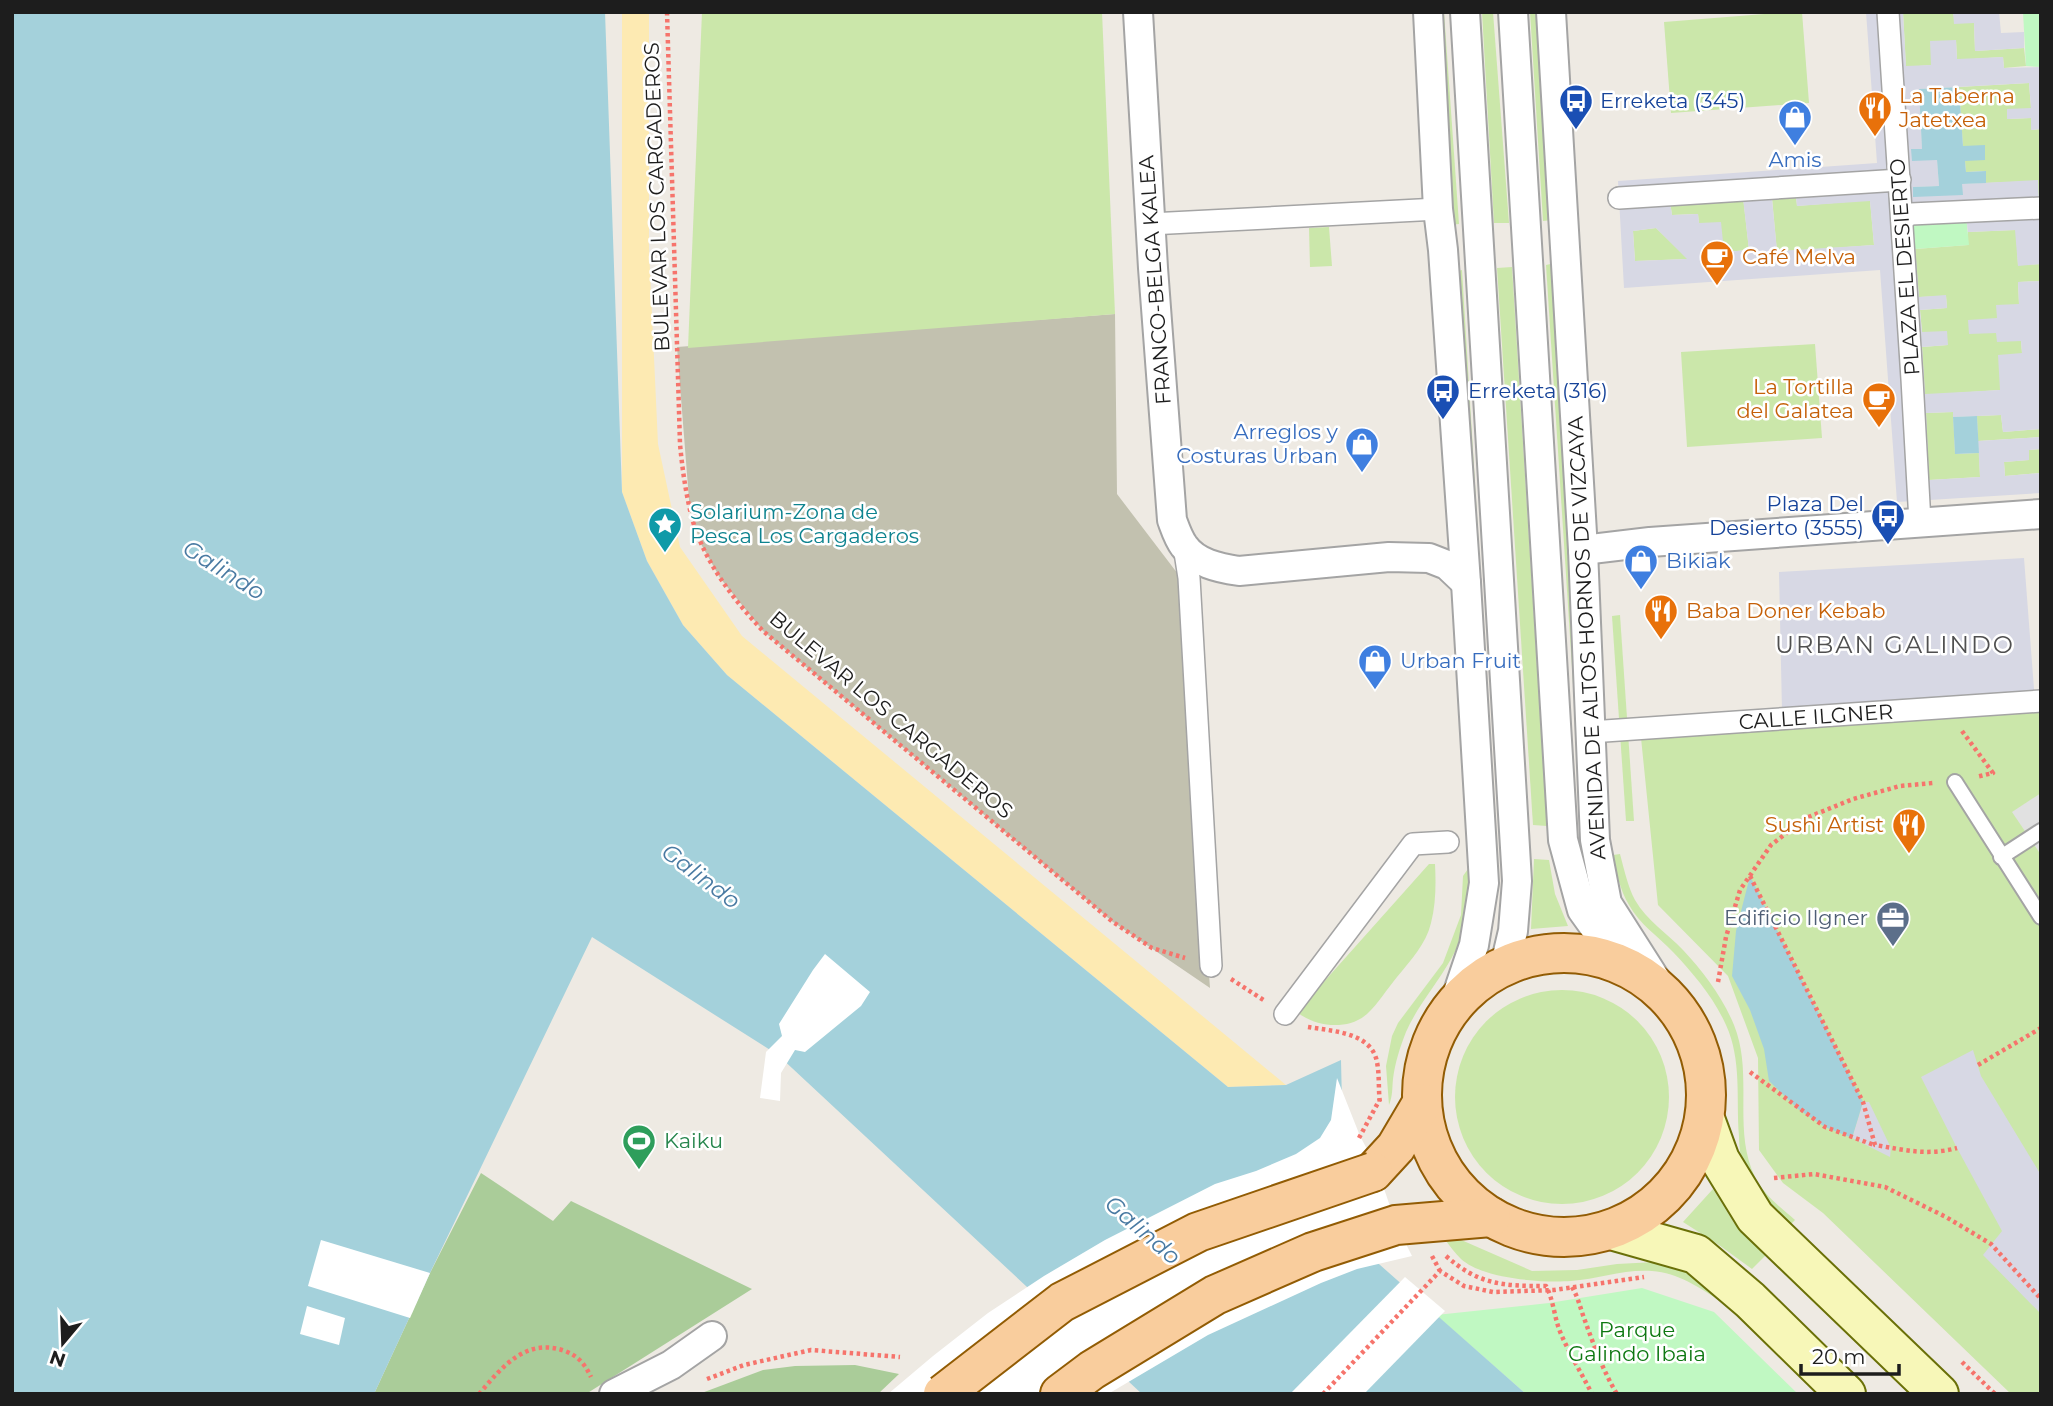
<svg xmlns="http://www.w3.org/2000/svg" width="2053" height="1406" font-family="Montserrat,sans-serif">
  <rect width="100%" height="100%" fill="#eeeae3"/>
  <polygon fill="#c2c1af" points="1115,314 1117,494 1181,578 1210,988 1113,922 763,631 720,578 701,544 690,512 677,347"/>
  <g fill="#cbe7aa">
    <polygon points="702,12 1102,12 1115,314 688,348"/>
    <polygon points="1436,12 1444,12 1459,224 1451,225"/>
    <polygon points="1482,12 1493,12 1509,223 1494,223"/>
    <polygon points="1530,12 1538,12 1552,220 1543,221"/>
    <polygon points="1791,12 1802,12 1809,103 1671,113 1664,22"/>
    <polygon points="1903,12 1953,12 1955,23 1974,23 1975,51 2024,48 2026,66 2004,68 2003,57 1957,60 1956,40 1931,65 1906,67"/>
    <polygon points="2029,83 2031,108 2008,119 2031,118 2032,130 2041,129 2041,204 2039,204 2037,181 1986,183 1985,171 1966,172 1965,161 1984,146 1963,147 1959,87"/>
    <polygon points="1743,197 1749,250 1724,252 1699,224 1698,214 1672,215 1670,202"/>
    <polygon points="1796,197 1797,206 1870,200 1874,245 1777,252 1772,198"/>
    <polygon points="1329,227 1332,266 1310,267 1309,228"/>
    <polygon points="1656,228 1688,259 1635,261 1633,231"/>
    <polygon points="2016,230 2018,265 2041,264 2041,281 2018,282 2019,304 1997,318 1996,333 2021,341 2022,353 2000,390 1925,395 1922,347 1948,345 1922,332 1920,310 1947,308 1946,296 1919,297 1915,249 1968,245 1968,232"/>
    <polygon points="1555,263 1589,823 1582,823 1546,265"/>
    <polygon points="1512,267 1547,826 1533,825 1497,268"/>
    <polygon points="1462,270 1496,828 1489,828 1453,272"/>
    <polygon points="1815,344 1822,438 1687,447 1681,352"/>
    <polygon points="1953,412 1955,454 1979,453 1980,477 1929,480 1926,413"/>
    <polygon points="2001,415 2003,432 2041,429 2041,437 1978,441 1977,416"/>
    <polygon points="2041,449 2041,473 2005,476 2004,462 2029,460 2028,450"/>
    <polygon points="1620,615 1634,821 1626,821 1612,616"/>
    <polygon points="2041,701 2041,1394 2011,1394 1823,1213 1783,1183 1759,1150 1758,1058 1728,976 1658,905 1640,728"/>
    <path d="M1620,854C1624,869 1628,887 1635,900C1647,921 1667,933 1683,950C1703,971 1723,998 1734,1025C1754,1074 1732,1130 1755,1177C1764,1195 1781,1208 1795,1220L1790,1225C1773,1209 1757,1194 1746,1172C1741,1162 1739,1147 1739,1136C1736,1099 1742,1060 1726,1025C1714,998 1693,973 1673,952C1658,936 1640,925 1629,905C1620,890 1616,872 1613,855Z"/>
    <polygon points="1534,859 1549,860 1555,894 1568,926 1531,929"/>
    <path d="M1429,864H1435C1436,883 1436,904 1431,923C1426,944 1411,960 1397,977C1387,989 1378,1004 1367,1014C1348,1031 1315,1027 1297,1012Z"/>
    <path d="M1470,866C1471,898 1468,931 1451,959C1437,984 1418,1005 1406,1032C1400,1047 1395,1063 1393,1079C1392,1088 1393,1095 1389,1105L1386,1066L1392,1036L1398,1023L1443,963L1461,915L1463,876Z"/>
    <circle cx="1562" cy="1097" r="107"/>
    <polygon points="1713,1189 1734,1223 1768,1253 1752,1269 1719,1245 1683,1222"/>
    <path d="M1444,1238L1459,1239L1532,1271L1577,1270L1617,1264L1655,1262L1691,1272L1725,1296L1720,1301C1699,1287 1678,1273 1652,1271C1624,1269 1598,1279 1571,1281C1542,1283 1483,1279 1461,1259C1455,1253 1449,1245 1444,1238Z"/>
  </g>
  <g fill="#ac9">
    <polygon points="481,1173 553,1221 571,1201 752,1289 586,1394 374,1394 430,1273"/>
    <polygon points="855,1365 899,1374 878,1394 699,1394 763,1370 795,1366"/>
  </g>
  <polygon fill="#fdeab2" points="622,12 649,12 649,249 658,444 680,547 742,636 1286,1085 1228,1087 727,675 683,625 647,561 622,492"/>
  <g fill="#c0f8c2">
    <polygon points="2023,12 2041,12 2041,67 2026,66"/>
    <polygon points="1966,215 1969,245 1915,249 1913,219"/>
    <polygon points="1642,1288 1714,1312 1798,1394 1526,1394 1436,1315 1549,1303"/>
  </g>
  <polygon fill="#e1e1e1" points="2041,793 2041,855 2012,812"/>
  <g fill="#d7d8e4" fill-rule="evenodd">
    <path d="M1866,12H1903L1906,66L1931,65L1930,41L1956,40L1957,59L2003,57L2004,68L2041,67V129L2031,130V118L2007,119V109L2031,108L2029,83L1920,89L1922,149H1912L1937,160L1939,186L1913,187L1962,194V184L2038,180L2039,203L2041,204V264L2018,266L2015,230L1968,232L1966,216L1913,220L1919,297L1946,295L1947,308L1920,310L1922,332L1947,331L1948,345L1922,347L1925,394L2000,390L1998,355L2022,353L2021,341L1997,342L1996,333L1969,334L1968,320L1997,318L1996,305L2019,304L2018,282L2041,281V429L2003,432L2001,415L1953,417V412L1926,413L1929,480L1980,477L1978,441L2041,437V449L2029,450V460L2004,462L2005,476L2041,473V493L1897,502L1880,270L1624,288L1618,181L1877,163ZM1796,197L1797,206L1870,201L1874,245L1777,251L1772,199ZM1743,198L1749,250L1724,252L1721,222L1699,223L1698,214L1672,215L1670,202ZM1656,228L1687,259L1635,261L1633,231Z"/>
    <polygon points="1953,12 1999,12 2001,33 2024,32 2024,48 1975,51 1974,23 1954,24"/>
    <polygon points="2024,558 2035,702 1782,711 1779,572"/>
    <polygon points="1973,1050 1981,1076 2041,1175 2041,1314 1983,1255 2002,1231 1957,1148 1921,1077"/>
    <polygon points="1863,1102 1869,1102 1891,1148 1890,1157 1852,1138"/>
  </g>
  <g fill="#a4d1db">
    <polygon points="12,12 605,12 622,492 647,561 683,625 727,675 1228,1087 1286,1085 1341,1060 1345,1234 1526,1394 1142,1394 778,1055 592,937 430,1273 374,1394 12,1394"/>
    <polygon points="1959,87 1963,146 1985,145 1985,160 1965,161 1966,172 1986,171 1986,183 1962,184 1963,195 1913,197 1913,187 1939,186 1937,160 1912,161 1911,149 1922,149 1919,89"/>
    <polygon points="1977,416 1979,453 1955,454 1953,417"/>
    <polygon points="1750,876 1863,1102 1852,1138 1825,1127 1798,1109 1769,1081 1764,1049 1750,1010 1732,976 1736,931"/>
  </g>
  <g fill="#fff">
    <polygon points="825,954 870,992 861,1006 805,1052 795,1050 781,1073 780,1101 760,1098 766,1052 782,1036 779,1024 813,970"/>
    <polygon points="1337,1078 1360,1136 1377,1168 1396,1224 1412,1256 1357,1269 1321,1283 1208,1335 1108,1394 888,1394 933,1356 988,1313 1044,1276 1105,1240 1215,1184 1256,1171 1296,1154 1320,1138 1331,1120"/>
    <polygon points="321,1240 430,1273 410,1318 308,1286"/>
    <polygon points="1405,1277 1445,1311 1364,1394 1290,1394"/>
    <polygon points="307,1306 345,1318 339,1345 300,1334"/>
  </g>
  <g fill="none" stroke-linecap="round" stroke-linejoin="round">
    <g stroke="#a4a4a4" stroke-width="18">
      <g id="service">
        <polyline points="1955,782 2041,917"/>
        <polyline points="2001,857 2041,831"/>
      </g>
    </g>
    <g stroke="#a4a4a4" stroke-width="24">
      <g id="pedestrian">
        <polyline points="1888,12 1912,379 1920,522"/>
        <polyline points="1619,198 1900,180"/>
        <polyline points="1902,219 1911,214 2041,208"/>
        <polyline points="1150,224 1438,209"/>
        <polyline points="1184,546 1189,578 1211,966"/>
        <polyline points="1590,732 2041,701"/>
        <polyline points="1285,1014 1413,844 1448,842"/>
      </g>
    </g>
    <g stroke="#a4a4a4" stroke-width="32">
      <g id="minor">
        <path d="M1138,12L1153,268L1172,520C1175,528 1178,538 1184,546C1196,563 1218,568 1239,571L1389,557L1429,558L1447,565L1466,583"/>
        <polyline points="1428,12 1438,209 1443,250 1466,583 1484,883 1474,945 1454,1004"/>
        <polyline points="1465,12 1517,881 1513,931 1505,965"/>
        <polyline points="1513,12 1563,840 1582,910 1620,963"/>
        <polyline points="1551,12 1583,550 1595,840 1607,903 1665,994"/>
        <polyline points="1583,550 1650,542 2041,514"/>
        <polyline points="614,1394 671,1365 712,1336"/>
      </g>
    </g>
    <g stroke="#6a7008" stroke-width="42">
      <g id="secondary">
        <polyline points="1705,1119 1720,1160 1755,1217 1939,1394"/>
        <polyline points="1611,1230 1696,1254 1750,1300 1846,1394"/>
      </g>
    </g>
    <g stroke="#925c04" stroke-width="42">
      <g id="primary">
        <circle cx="1564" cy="1095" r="142"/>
        <polyline points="1373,1172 1396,1147 1422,1103"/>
        <polyline points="1060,1394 1092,1370 1215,1295 1313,1252 1396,1225 1491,1217"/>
      </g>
    </g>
    <g stroke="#f6746c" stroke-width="4.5" stroke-dasharray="3.5 3.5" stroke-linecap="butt">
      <path d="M667,12L680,444C682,466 685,488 690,510C700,556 731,597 763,631L1113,922L1152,948L1185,958"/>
      <polyline points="1962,731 1993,773 1976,777"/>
      <path d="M1750,876L1863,1102L1875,1145C1905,1150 1927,1156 1957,1148"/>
      <polyline points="1231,979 1265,1001"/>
      <polyline points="1718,982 1726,937 1740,890 1771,845 1806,818 1853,799 1900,786 1933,783"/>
      <path d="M1308,1027C1331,1031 1368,1032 1376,1058C1380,1072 1378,1089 1380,1103"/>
      <polyline points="1978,1065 2041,1028"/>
      <polyline points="1750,1072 1825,1127 1874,1145"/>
      <polyline points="1774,1178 1814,1174 1885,1187 1946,1217 1991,1244 2041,1299"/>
      <polyline points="1432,1256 1440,1271"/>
      <path d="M1446,1256C1479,1285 1503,1286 1546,1286C1554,1301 1554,1318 1561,1334C1570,1355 1582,1374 1592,1394"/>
      <path d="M1572,1287C1578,1297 1580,1307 1584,1318C1593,1343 1603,1371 1617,1394"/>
      <polyline points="1962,1362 1995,1394"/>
      <polyline points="707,1379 744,1365 811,1350 900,1357"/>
      <path d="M479,1394C502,1367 526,1337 565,1351C578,1356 585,1364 591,1377"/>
      <polyline points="1323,1394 1440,1271 1464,1286 1493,1292 1554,1290 1644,1277"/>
    </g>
    <use href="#service" stroke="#fff" stroke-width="14"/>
    <use href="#pedestrian" stroke="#fff" stroke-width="21"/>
    <use href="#minor" stroke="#fff" stroke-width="28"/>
    <use href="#secondary" stroke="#f7f7b8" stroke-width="38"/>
    <use href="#primary" stroke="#f9cd9d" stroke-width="38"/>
    <g stroke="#925c04" stroke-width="42" stroke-linecap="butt">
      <polyline id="primary-bridge" points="943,1394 1062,1302 1198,1232 1373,1172"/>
    </g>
    <polyline stroke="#f6746c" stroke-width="4.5" stroke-dasharray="3.5 3.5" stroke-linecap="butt" points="1359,1138 1380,1099"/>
    <use href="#primary-bridge" stroke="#f9cd9d" stroke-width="38"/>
  </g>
  <defs>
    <g id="bus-pin" transform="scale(1.75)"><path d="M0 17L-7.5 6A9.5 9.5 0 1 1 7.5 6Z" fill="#1a4fb4" stroke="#fff"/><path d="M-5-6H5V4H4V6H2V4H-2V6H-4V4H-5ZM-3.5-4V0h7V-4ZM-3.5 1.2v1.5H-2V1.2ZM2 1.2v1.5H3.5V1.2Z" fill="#fff"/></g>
    <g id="restaurant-pin" transform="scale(1.75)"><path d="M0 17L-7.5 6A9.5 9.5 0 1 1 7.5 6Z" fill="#e8710a" stroke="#fff"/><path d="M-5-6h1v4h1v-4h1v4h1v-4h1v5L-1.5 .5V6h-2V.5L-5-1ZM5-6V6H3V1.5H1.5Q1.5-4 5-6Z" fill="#fff"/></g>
    <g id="shop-pin" transform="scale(1.75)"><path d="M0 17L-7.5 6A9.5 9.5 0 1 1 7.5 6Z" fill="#3f7fe0" stroke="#fff"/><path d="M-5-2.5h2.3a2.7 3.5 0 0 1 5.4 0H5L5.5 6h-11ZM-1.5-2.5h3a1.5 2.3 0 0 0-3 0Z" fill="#fff"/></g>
    <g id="cafe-pin" transform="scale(1.75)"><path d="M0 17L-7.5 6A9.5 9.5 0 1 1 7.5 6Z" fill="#e8710a" stroke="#fff"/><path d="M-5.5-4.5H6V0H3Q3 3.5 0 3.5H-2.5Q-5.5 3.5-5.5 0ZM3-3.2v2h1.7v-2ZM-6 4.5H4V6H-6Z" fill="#fff"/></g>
    <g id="sight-pin" transform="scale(1.75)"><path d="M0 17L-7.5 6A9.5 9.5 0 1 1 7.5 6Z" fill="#0f9aa8" stroke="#fff"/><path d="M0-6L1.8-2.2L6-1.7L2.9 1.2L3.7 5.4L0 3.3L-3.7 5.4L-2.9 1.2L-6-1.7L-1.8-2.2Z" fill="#fff"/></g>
    <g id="office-pin" transform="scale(1.75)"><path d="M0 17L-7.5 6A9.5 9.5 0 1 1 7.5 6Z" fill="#5c6f8a" stroke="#fff"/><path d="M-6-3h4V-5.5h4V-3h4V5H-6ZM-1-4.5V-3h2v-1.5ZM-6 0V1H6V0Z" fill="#fff"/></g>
    <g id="stadium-pin" transform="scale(1.75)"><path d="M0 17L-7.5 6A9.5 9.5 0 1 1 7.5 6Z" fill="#2e9e5b" stroke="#fff"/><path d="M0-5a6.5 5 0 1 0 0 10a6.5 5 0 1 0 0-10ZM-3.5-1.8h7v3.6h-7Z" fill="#fff"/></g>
  </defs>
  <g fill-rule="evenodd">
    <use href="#bus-pin" x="1576" y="101"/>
    <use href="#restaurant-pin" x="1875" y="108"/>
    <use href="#shop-pin" x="1795" y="117"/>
    <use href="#cafe-pin" x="1717" y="257"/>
    <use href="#bus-pin" x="1443" y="391"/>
    <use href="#cafe-pin" x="1879" y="399"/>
    <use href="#shop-pin" x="1362" y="444"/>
    <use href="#bus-pin" x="1888" y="516"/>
    <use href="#sight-pin" x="665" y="524"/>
    <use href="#shop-pin" x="1641" y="561"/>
    <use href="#restaurant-pin" x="1661" y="611"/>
    <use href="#shop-pin" x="1375" y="661"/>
    <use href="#restaurant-pin" x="1909" y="825"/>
    <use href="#office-pin" x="1893" y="918"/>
    <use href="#stadium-pin" x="639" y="1141"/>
  </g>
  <g text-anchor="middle" stroke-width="5" stroke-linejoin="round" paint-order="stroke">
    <g font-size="21" fill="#c56008" stroke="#fff" text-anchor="start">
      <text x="1899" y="103">La Taberna<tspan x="1899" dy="24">Jatetxea</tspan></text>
      <text x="1742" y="264">Café Melva</text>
      <text x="1854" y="394" text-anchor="end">La Tortilla<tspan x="1854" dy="24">del Galatea</tspan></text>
      <text x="1686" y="618">Baba Doner Kebab</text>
      <text x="1884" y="832" text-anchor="end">Sushi Artist</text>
    </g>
    <g font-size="21" fill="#164399" stroke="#fff" text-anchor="start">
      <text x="1600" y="108">Erreketa (345)</text>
      <text x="1468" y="398">Erreketa (316)</text>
      <text x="1864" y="511" text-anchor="end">Plaza Del<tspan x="1864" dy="24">Desierto (3555)</tspan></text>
    </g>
    <g font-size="21" fill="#366cbe" stroke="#fff" text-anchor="start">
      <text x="1795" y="167" text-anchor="middle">Amis</text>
      <text x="1338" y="439" text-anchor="end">Arreglos y<tspan x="1338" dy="24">Costuras Urban</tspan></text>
      <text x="1666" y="568">Bikiak</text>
      <text x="1400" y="668">Urban Fruit</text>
    </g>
    <g font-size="21" fill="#1d1d1d" stroke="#fff">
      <text transform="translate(657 197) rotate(-92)" y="7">BULEVAR LOS CARGADEROS</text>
      <text transform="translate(1905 267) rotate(-94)" y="7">PLAZA EL DESIERTO</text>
      <text transform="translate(1155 280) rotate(-94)" y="7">FRANCO-BELGA KALEA</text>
      <text transform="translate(1587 638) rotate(-93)" y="7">AVENIDA DE ALTOS HORNOS DE VIZCAYA</text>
      <text transform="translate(891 715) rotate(40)" y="7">BULEVAR LOS CARGADEROS</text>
      <text transform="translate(1816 717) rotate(-4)" y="7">CALLE ILGNER</text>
    </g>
    <g font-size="21" fill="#0d838f" stroke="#fff" text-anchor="start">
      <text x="690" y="519">Solarium-Zona de<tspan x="690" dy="24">Pesca Los Cargaderos</tspan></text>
    </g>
    <g font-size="21" fill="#4e5e75" stroke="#fff" text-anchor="end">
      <text x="1868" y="925">Edificio Ilgner</text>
    </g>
    <g font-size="21" fill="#27864d" stroke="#fff" text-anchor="start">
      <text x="664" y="1148">Kaiku</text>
    </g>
    <g font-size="21" fill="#0e7812" stroke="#fff">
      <text x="1637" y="1337">Parque<tspan x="1637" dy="24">Galindo Ibaia</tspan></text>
    </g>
    <g font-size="23" font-style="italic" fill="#497aa2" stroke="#fff">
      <text transform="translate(224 570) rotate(32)" y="8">Galindo</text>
      <text transform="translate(701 876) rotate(37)" y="8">Galindo</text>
      <text transform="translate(1143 1230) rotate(41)" y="8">Galindo</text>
    </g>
    <g font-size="24" letter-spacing="2" fill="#505050" stroke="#fff">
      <text x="1895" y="653">URBAN GALINDO</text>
    </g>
  </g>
  <rect width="2053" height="1406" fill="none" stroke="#1d1d1d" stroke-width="28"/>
  <g transform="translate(63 1343) rotate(199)" stroke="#ffffff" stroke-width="5" paint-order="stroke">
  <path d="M0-5L12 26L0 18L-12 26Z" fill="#1d1d1d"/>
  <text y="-10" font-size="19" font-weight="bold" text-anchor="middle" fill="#1d1d1d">N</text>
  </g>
  <path d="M1801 1364v10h98v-10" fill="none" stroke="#1d1d1d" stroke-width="3.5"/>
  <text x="1812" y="1364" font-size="21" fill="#1d1d1d" stroke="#ffffff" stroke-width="5" paint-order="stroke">20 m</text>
</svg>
